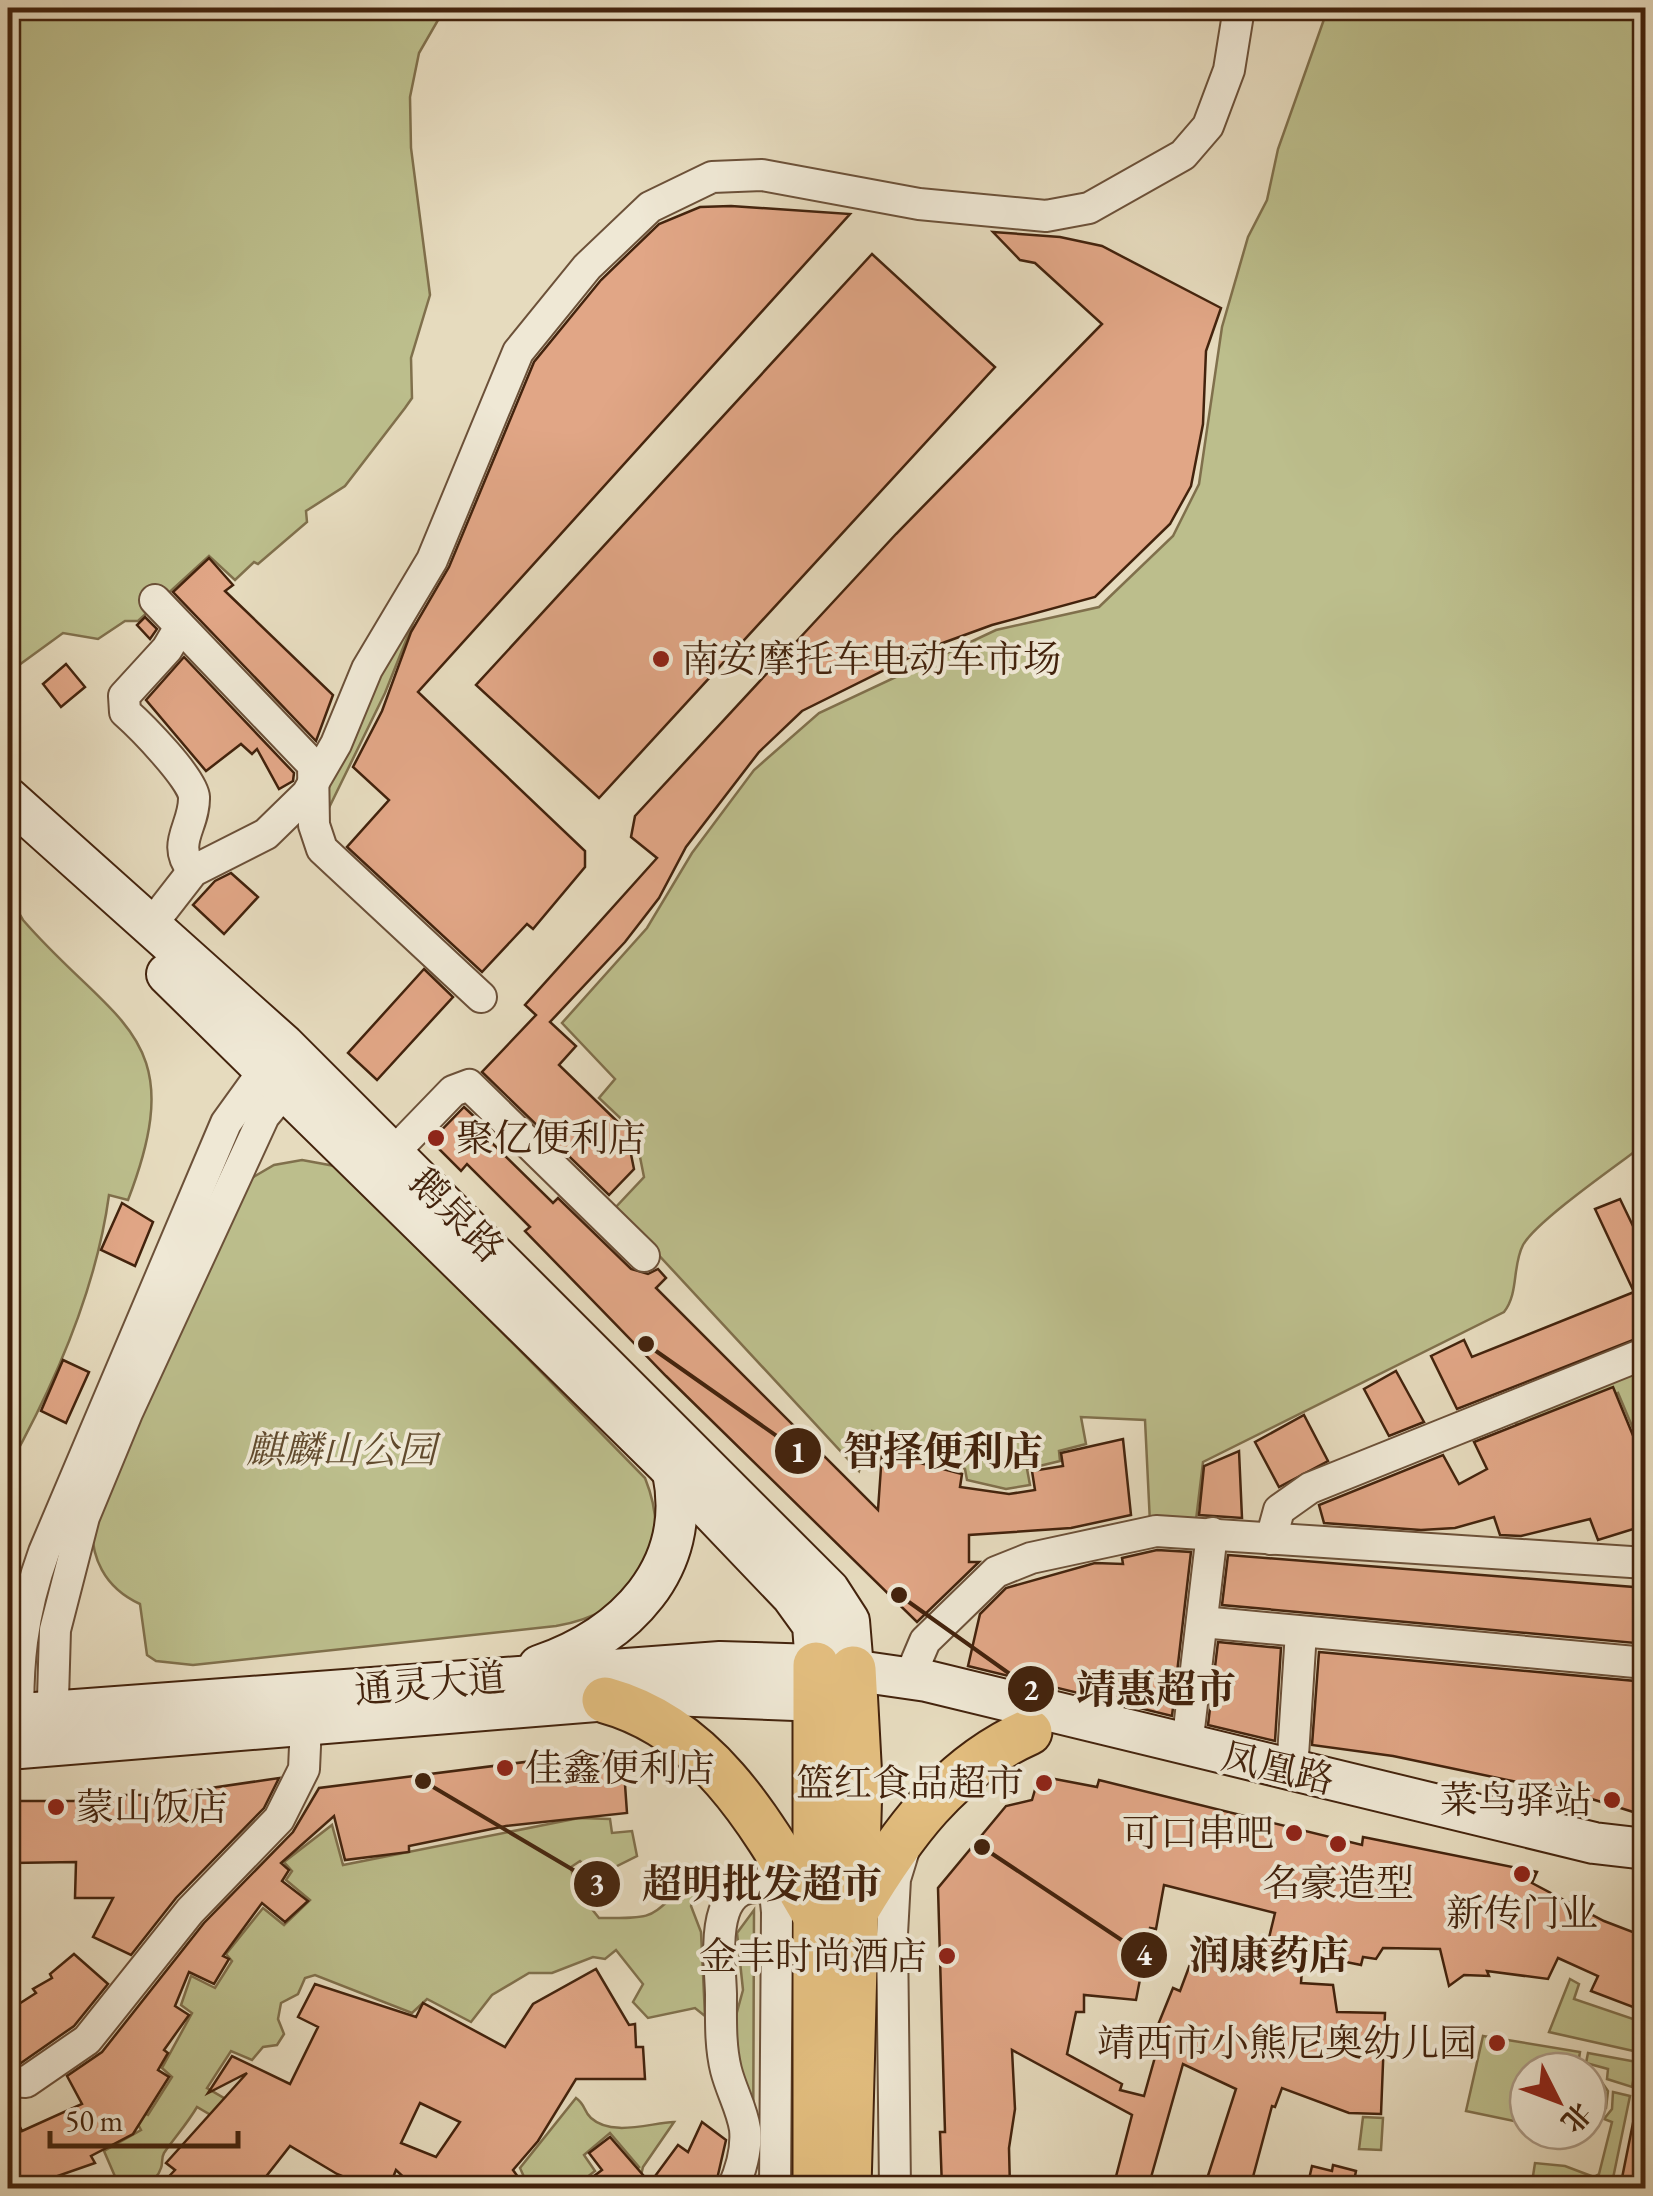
<svg xmlns="http://www.w3.org/2000/svg" width="1653" height="2196" font-family="'EB Garamond','Noto Serif SC',serif">
  <rect width="100%" height="100%" fill="#e6dbbe"/>
  <filter id="stains"><feTurbulence type="fractalNoise" baseFrequency=".002" numOctaves="4"/><feColorMatrix values="0 0 0 0 .2 0 0 0 0 .09 0 0 0 0 .02 0 0 0 .5 -.17"/></filter>
  <radialGradient id="worn" r=".72"><stop offset=".6" stop-color="#630" stop-opacity="0"/><stop offset="1" stop-color="#630" stop-opacity=".3"/></radialGradient>
  <g fill="#bcbe8c" stroke="#80704c" stroke-width="2.5">
    <polygon points="8,8 445,8 419,53 410,97 411,148 430,295 411,358 412,398 405,408 345,486 306,511 307,522 258,564 254,562 235,580 209,556 138,621 125,621 98,639 63,633 8,673"/>
    <path d="M1328,8H1645V1144C1620,1163 1536,1221 1523,1245C1512,1266 1519,1293 1504,1312L1203,1462L1196,1520L1150,1523L1145,1420L1081,1417L1086,1444L1059,1451L1060,1461L1027,1469L1030,1485L1006,1489L967,1480L965,1469L955,1463L872,1431L859,1471L615,1208L644,1177L635,1132L599,1098L615,1079L562,1023L647,928L692,853L754,770L819,713L996,630L1099,607L1173,536L1199,484L1222,327L1248,237L1267,200L1278,149Z"/>
    <path d="M427,588L385,693L324,818C323,759 397,643 427,588Z"/>
    <path d="M8,863L19,873L13,903L23,920C115,1026 192,1034 128,1200L109,1195C96,1291 55,1384 8,1468Z"/>
    <path d="M302,1160L340,1167L645,1478C676,1555 636,1612 556,1626L193,1665L156,1661L147,1655L140,1604C105,1588 89,1557 93,1520L250,1179L274,1165Z"/>
    <polygon points="1637,1362 1645,1377 1645,1457 1618,1393 1596,1403 1531,1458 1512,1414"/>
    <path d="M579,1818L610,1819L612,1833L632,1831L637,1856L597,1876L580,1861L571,1867L575,1888L599,1918C661,1918 645,1919 691,1881L700,1887L691,1906L701,1932L705,2016L695,2008L648,2018L633,2002L643,1984L616,1950L605,1959L593,1957L552,1973H529L492,1995L471,2022L427,1999L412,2013L315,1975L305,1978L298,1994L281,2003L278,2019L284,2034L277,2045L263,2047L252,2060L231,2051L207,2088L258,2118L245,2135L197,2107C187,2124 175,2137 164,2153C161,2158 163,2163 161,2168C156,2185 134,2188 120,2188L104,2151L141,2130L133,2115L140,2111L148,2115L172,2077L162,2068L192,2013L181,2005L191,1976L215,1988L232,1961L226,1954L263,1908L284,1925L310,1900L286,1880L292,1871L284,1862L332,1825L343,1865Z"/>
    <polygon points="754,1910 753,2188 740,2188 731,2034 743,1990 737,1933"/>
    <polygon points="1570,1979 1579,1984 1574,1999 1645,2023 1638,2052 1549,2032"/>
    <polygon points="1483,2036 1580,2052 1577,2071 1528,2071 1528,2124 1466,2111"/>
    <polygon points="1588,2053 1637,2062 1632,2087 1607,2079 1608,2069 1586,2063"/>
    <polygon points="1588,2075 1599,2078 1608,2091 1606,2108 1592,2118 1588,2117"/>
    <polygon points="1613,2092 1630,2096 1611,2188 1533,2176 1535,2163 1565,2166 1594,2177 1599,2174 1612,2122 1604,2119 1612,2109"/>
    <path d="M576,2098C586,2105 583,2111 591,2118C612,2137 650,2123 674,2122L643,2167L638,2188H614L639,2167L610,2133L584,2155L595,2171L573,2188H529L520,2168Z"/>
    <polygon points="1363,2117 1383,2118 1381,2150 1359,2149"/>
  </g>
  <g fill="#e1a686" stroke="#43230d" stroke-width="2.5" fill-rule="evenodd">
    <polygon points="731,206 850,214 418,692 585,851 585,867 533,929 527,924 482,972 347,847 389,800 353,767 382,711 411,632 449,567 534,362 601,280 659,224 700,207"/>
    <polygon points="993,232 1060,237 1102,246 1221,308 1206,351 1203,424 1191,486 1170,524 1095,597 992,625 929,648 802,711 759,752 686,847 659,898 625,942 550,1022 576,1046 559,1065 626,1130 634,1169 609,1195 482,1072 536,1015 525,1005 657,858 631,837 635,816 896,534 1102,324 1035,263 1020,260"/>
    <polygon points="872,254 995,367 599,798 476,685"/>
    <polygon points="209,558 233,585 225,591 333,695 316,741 173,592"/>
    <polygon points="145,617 157,629 150,639 137,625"/>
    <polygon points="184,657 294,773 293,781 279,789 257,749 252,754 241,744 206,771 146,700"/>
    <polygon points="66,664 85,687 61,707 43,684"/>
    <polygon points="231,873 258,897 224,934 193,905 215,881"/>
    <polygon points="424,969 453,997 377,1080 348,1053"/>
    <polygon points="464,1107 495,1136 490,1141 553,1203 558,1198 631,1269 648,1274 658,1269 666,1278 656,1288 878,1510 882,1453 962,1474 960,1487 1009,1494 1035,1490 1032,1471 1063,1466 1061,1453 1123,1439 1131,1515 1071,1528 969,1535 969,1562 979,1562 917,1622 666,1376 525,1231 530,1227 467,1164 461,1171 431,1141"/>
    <polygon points="1620,1199 1646,1253 1646,1335 1457,1409 1431,1356 1464,1340 1472,1357 1634,1292 1595,1209"/>
    <polygon points="122,1203 153,1222 135,1266 101,1250"/>
    <polygon points="63,1360 89,1372 66,1423 41,1411"/>
    <polygon points="1396,1371 1424,1422 1389,1436 1364,1389"/>
    <polygon points="1613,1387 1646,1467 1646,1525 1598,1540 1590,1519 1521,1536 1500,1535 1494,1517 1455,1528 1421,1530 1324,1523 1319,1505 1443,1455 1459,1484 1487,1469 1474,1442"/>
    <polygon points="1304,1415 1328,1461 1279,1487 1255,1442"/>
    <polygon points="1239,1451 1242,1518 1199,1515 1204,1466"/>
    <polygon points="1157,1550 1191,1552 1172,1716 968,1666 980,1614 1006,1588 1095,1563 1123,1564 1122,1558"/>
    <polygon points="1228,1555 1646,1588 1646,1644 1222,1605"/>
    <polygon points="1218,1642 1281,1648 1275,1741 1208,1725"/>
    <polygon points="1319,1652 1646,1682 1646,1816 1579,1795 1393,1756 1312,1745"/>
    <polygon points="596,1753 623,1756 627,1813 506,1826 409,1846 409,1852 345,1860 334,1816 281,1863 289,1870 282,1881 308,1901 285,1922 262,1903 223,1956 229,1959 214,1984 189,1972 175,2006 189,2015 164,2050 168,2053 158,2070 169,2077 133,2134 91,2156 95,2163 46,2180 49,2188 8,2188 8,2103 22,2131 82,2104 67,2076 102,2052 204,1923 293,1832 319,1788"/>
    <path d="M1039,1776L1097,1787L1099,1780L1362,1845L1363,1837L1537,1872L1532,1883L1604,1921L1646,1937V2012L1591,1991L1598,1976L1558,1958L1548,1979L1487,1971L1489,1976L1464,1975L1449,1986L1440,1949L1383,1948L1376,1959L1363,1957L1361,1965L1341,1961L1342,1952L1304,1942L1301,1983L1333,1985L1337,2012L1385,2013L1381,2114L1349,2113L1282,2088L1275,2107L1272,2106L1250,2188H1204L1236,2089L1183,2064L1148,2188H1113L1132,2115L1012,2050L1015,2109L1009,2148L1010,2188H942L940,2132H945L938,1888L1006,1806L1032,1800ZM1164,1885L1275,1913L1262,1967L1198,1943L1180,1991L1173,1988L1149,2047L1157,2050L1144,2096L1120,2090L1122,2084L1067,2054L1076,2012H1084V1995L1136,2000L1150,1928L1156,1929Z"/>
    <polygon points="279,1778 264,1808 176,1898 131,1955 93,1937 113,1898 75,1898 76,1862 12,1863 14,1801 111,1801 111,1795 163,1795"/>
    <polygon points="74,1954 108,1984 74,2026 21,2063 8,2062 8,2011 36,1993 33,1989 52,1978 50,1974"/>
    <path d="M596,1969L629,2025L635,2024L636,2047H643L645,2079H576L538,2141L513,2170L526,2188H415L396,2170L392,2180L384,2177L380,2188H371L337,2174L290,2146L257,2188H158L175,2170L166,2163L247,2073L208,2093L232,2056L290,2084L318,2027L298,2017L315,1984L416,2017L423,2003L505,2047L533,2004ZM420,2103L460,2122L436,2157L401,2143Z"/>
    <polygon points="1636,2108 1646,2109 1646,2188 1620,2188"/>
    <polygon points="702,2122 726,2140 715,2188 578,2188 602,2170 589,2153 610,2137 650,2183 678,2145 688,2152"/>
    <polygon points="1333,2165 1356,2171 1355,2176 1372,2181 1372,2188 1307,2188 1312,2166 1332,2171"/>
  </g>
  <g fill="none" stroke-linecap="round" stroke-linejoin="round">
    <g stroke="#6c5139" stroke-width="34">
      <g id="minor">
        <polyline points="155,600 313,765 314,825 322,849 481,997"/>
        <path d="M180,627L167,649L124,696L125,712C141,726 193,779 194,797C195,827 170,843 193,871"/>
        <polyline points="151,925 193,871 266,834 307,794 336,744 367,669 432,560 518,352 587,267 650,207 712,177 762,175 919,204 1046,216 1089,208 1183,155 1208,126 1229,70 1239,8"/>
        <polyline points="394,1152 453,1091 469,1085 644,1256"/>
        <polyline points="1271,1539 1279,1510 1310,1488 1646,1353"/>
        <polyline points="1202,1622 1646,1663"/>
        <polyline points="911,1674 925,1641 996,1572 1031,1558 1156,1531 1646,1563"/>
        <path d="M19,1732C16,1669 22,1612 44,1552L226,1123L275,1055"/>
        <polyline points="52,1733 55,1630 84,1517 127,1413 264,1116 299,1074"/>
        <polyline points="1187,1746 1212,1533"/>
        <polyline points="1292,1771 1301,1632"/>
        <polyline points="771,1852 777,1912 775,2188"/>
        <polyline points="8,2081 26,2082 87,2040 190,1911 279,1819 304,1769 306,1724"/>
        <path d="M733,2188C741,2170 747,2149 745,2129C742,2109 731,2090 726,2070C720,2046 721,2019 721,1994C720,1956 706,1870 776,1890"/>
        <polyline points="895,2188 892,1934 895,1879 903,1853"/>
      </g>
    </g>
    <g stroke="#43230d" stroke-width="44">
      <g id="secondary">
        <polyline points="8,798 284,1045 829,1590 849,1621 853,1669"/>
        <polyline points="167,974 665,1463 792,1596 813,1625 816,1665"/>
        <path d="M539,1666C625,1636 693,1569 673,1472"/>
        <polyline points="8,1715 720,1662 816,1665 927,1681 1594,1843 1646,1849"/>
        <polyline points="8,1749 670,1695 846,1702"/>
      </g>
    </g>
    <g stroke="#43230d" stroke-width="49">
      <g id="primary">
        <path d="M605,1700C711,1729 764,1828 816,1916"/>
        <path d="M856,1910C900,1836 948,1768 1029,1732"/>
        <polyline points="816,2188 816,1665"/>
        <polyline points="848,2188 859,1781 853,1669"/>
      </g>
    </g>
    <use href="#minor" stroke="#efe8d5" stroke-width="30"/>
    <use href="#secondary" stroke="#efe8d5" stroke-width="40"/>
    <use href="#primary" stroke="#e3be7f" stroke-width="45"/>
  </g>
  <g fill="#8f2418" stroke="#efe8d5" stroke-width="4">
    <circle cx="661" cy="659" r="10"/>
    <circle cx="436" cy="1138" r="10"/>
    <circle cx="505" cy="1768" r="10"/>
    <circle cx="1044" cy="1783" r="10"/>
    <circle cx="1612" cy="1800" r="10"/>
    <circle cx="56" cy="1807" r="10"/>
    <circle cx="1294" cy="1833" r="10"/>
    <circle cx="1338" cy="1844" r="10"/>
    <circle cx="1522" cy="1874" r="10"/>
    <circle cx="947" cy="1956" r="10"/>
    <circle cx="1497" cy="2043" r="10"/>
  </g>
  <g text-anchor="middle" stroke-width="8" stroke-linejoin="round" paint-order="stroke">
    <g font-size="38" fill="#43230d" stroke="#efe8d5" text-anchor="end">
      <text x="681" y="672" text-anchor="start">南安摩托车电动车市场</text>
      <text x="456" y="1151" text-anchor="start">聚亿便利店</text>
      <text x="525" y="1781" text-anchor="start">佳鑫便利店</text>
      <text x="1024" y="1796">篮红食品超市</text>
      <text x="1592" y="1813">菜鸟驿站</text>
      <text x="76" y="1820" text-anchor="start">蒙山饭店</text>
      <text x="1274" y="1846">可口串吧</text>
      <text x="1338" y="1896" text-anchor="middle">名豪造型</text>
      <text x="1522" y="1926" text-anchor="middle">新传门业</text>
      <text x="927" y="1969">金丰时尚酒店</text>
      <text x="1477" y="2056">靖西市小熊尼奥幼儿园</text>
    </g>
    <g font-size="38" fill="#43230d" stroke="#efe8d5">
      <text transform="translate(457 1215) rotate(45)" y="13">鹅泉路</text>
      <text transform="translate(430 1684) rotate(-5)" y="13">通灵大道</text>
      <text transform="translate(1278 1768) rotate(13)" y="13">凤凰路</text>
    </g>
    <g font-size="38" font-style="italic" fill="#614a2d" stroke="#efe8d5">
      <text x="341" y="1463">麒麟山公园</text>
    </g>
  </g>
  <path fill="none" stroke="#43230d" stroke-width="4" d="M646 1344L798 1451M899 1595L1031 1689M423 1781L597 1884M982 1847L1144 1955"/>
  <g fill="#43230d" stroke="#efe8d5" stroke-width="4">
    <circle cx="646" cy="1344" r="10"/>
    <circle cx="899" cy="1595" r="10"/>
    <circle cx="423" cy="1781" r="10"/>
    <circle cx="982" cy="1847" r="10"/>
    <circle cx="798" cy="1451" r="25"/>
    <circle cx="1031" cy="1689" r="25"/>
    <circle cx="597" cy="1884" r="25"/>
    <circle cx="1144" cy="1955" r="25"/>
  </g>
  <g font-size="30" text-anchor="middle" font-weight="bold" fill="#fff">
    <text x="798" y="1462">1</text>
    <text x="1031" y="1700">2</text>
    <text x="597" y="1894">3</text>
    <text x="1144" y="1965">4</text>
  </g>
  <g font-size="40" text-anchor="middle" font-weight="bold" fill="#43230d" stroke="#efe8d5" stroke-width="8" stroke-linejoin="round" paint-order="stroke">
    <text x="943" y="1465">智择便利店</text>
    <text x="1156" y="1703">靖惠超市</text>
    <text x="762" y="1898">超明批发超市</text>
    <text x="1269" y="1969">润康药店</text>
  </g>
  <rect width="1653" height="2196" fill="none" stroke="#e6dbbe" stroke-width="40"/>
  <rect x="10" y="10" width="1633" height="2176" fill="none" stroke="#43230d" stroke-width="5"/>
  <rect x="20" y="20" width="1613" height="2156" fill="none" stroke="#43230d" stroke-width="2.5"/>
  <g transform="translate(1558 2101) rotate(132)"><circle r="48" fill="#efe8d5" stroke="#aa9985" stroke-width="2.5"/>
  <path d="M0-8L18 38L0 25L-18 38Z" fill="#8f2418"/>
  <text y="-15" font-size="28" font-weight="bold" text-anchor="middle" fill="#43230d">北</text>
  </g>
  <path d="M50 2131v15h188v-15" fill="none" stroke="#43230d" stroke-width="5"/>
  <text x="65" y="2131" font-size="30" fill="#43230d" stroke="#efe8d5" stroke-width="8" paint-order="stroke">50 m</text>
  <rect width="100%" height="100%" filter="url(#stains)"/>
  <rect width="100%" height="100%" fill="url(#worn)"/>
</svg>
